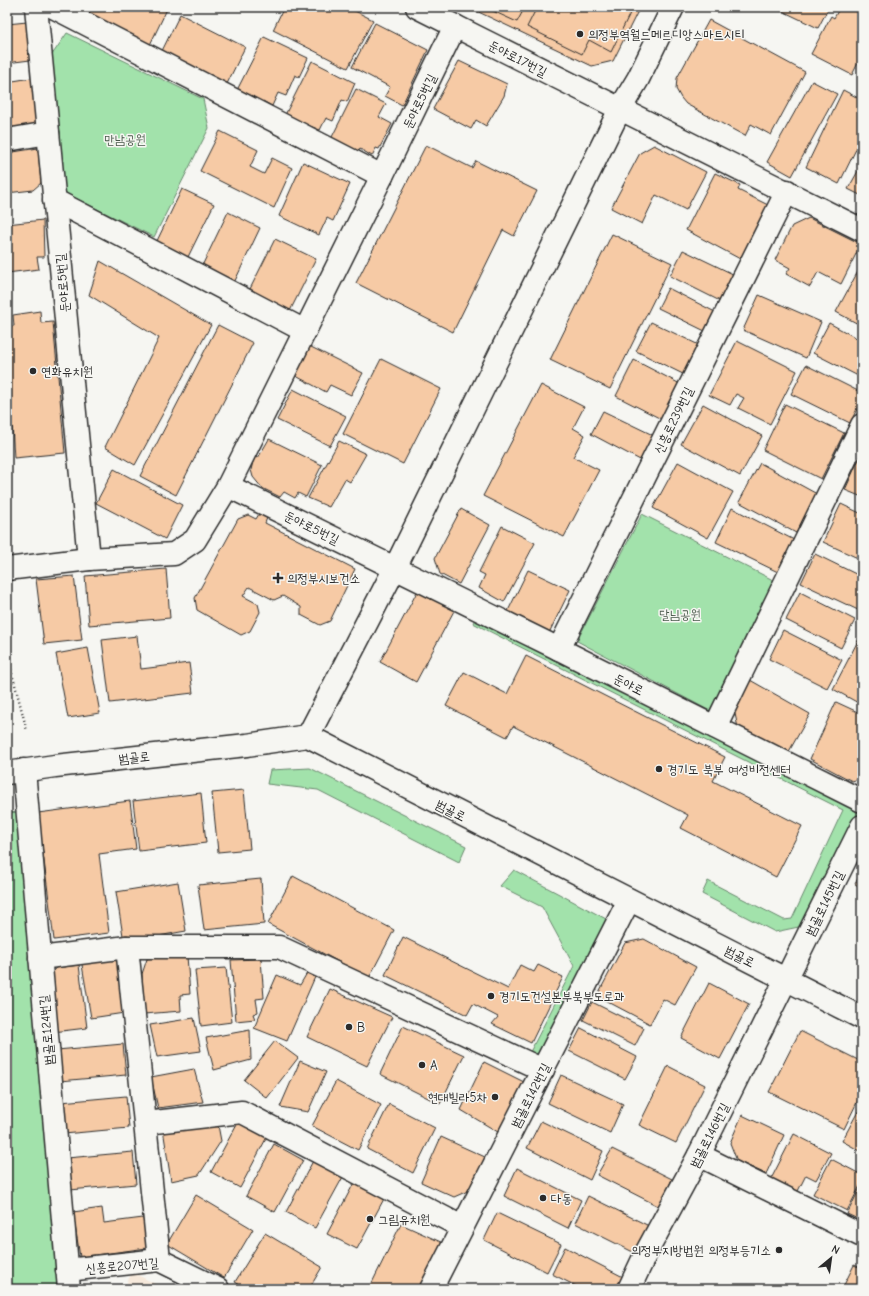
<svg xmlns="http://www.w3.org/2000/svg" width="869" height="1296" font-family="'Comic Neue','Poor Story',sans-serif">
  <rect width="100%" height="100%" fill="#f6f6f2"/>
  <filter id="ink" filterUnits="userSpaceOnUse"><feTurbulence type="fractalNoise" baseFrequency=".025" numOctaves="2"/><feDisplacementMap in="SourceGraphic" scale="8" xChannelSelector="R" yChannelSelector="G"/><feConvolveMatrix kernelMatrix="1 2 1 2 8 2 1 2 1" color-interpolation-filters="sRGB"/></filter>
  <g filter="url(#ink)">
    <polygon fill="#f6e9db" points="132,1272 165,1289 124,1289"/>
    <g fill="#a2e2ab" stroke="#66866b">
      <polygon points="67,33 203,99 209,128 154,237 61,191 45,65"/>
      <polygon points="642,514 777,582 714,713 577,641"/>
      <polygon points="478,613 862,810 808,925 775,932 702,894 708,881 784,920 792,919 843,810 473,623"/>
      <polygon points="310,768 466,846 459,862 318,790 267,784 270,770"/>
      <polygon points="19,812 65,1289 7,1289 7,813"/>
      <polygon points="514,870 608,920 539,1059 529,1054 574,966 542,907 500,886"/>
    </g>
    <g fill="#f6caa5" stroke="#2b2b2b">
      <polygon points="92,7 168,7 147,51 86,18"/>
      <polygon points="284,7 347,7 373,20 348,68 273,30"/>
      <polygon points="468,7 640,7 613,61 592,66"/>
      <polygon points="484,7 525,7 517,22"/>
      <polygon points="537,7 633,7 611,52 589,40 582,54 527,27"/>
      <polygon points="774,7 829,7 818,28"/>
      <polygon points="840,7 862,7 862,55 852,75 811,54 831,16 834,18"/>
      <polygon points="180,14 245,47 225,88 160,55"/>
      <polygon points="709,20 805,72 771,135 751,124 745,136 686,104 681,98 676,89 677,78"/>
      <polygon points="27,22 30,60 7,63 7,24"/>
      <polygon points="375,23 428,50 402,105 385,96 390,87 352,67"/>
      <polygon points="264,37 308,58 299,77 295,75 286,96 278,93 272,106 263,101 260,107 235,94"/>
      <polygon points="312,61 355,83 347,102 342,100 333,121 326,118 320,130 310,126 307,132 283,119"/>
      <polygon points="459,61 507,84 504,96 486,126 476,120 471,129 433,109"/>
      <polygon points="31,78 36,83 38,121 32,125 7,128 7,82"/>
      <polygon points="812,81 837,94 792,176 767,162"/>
      <polygon points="356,89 386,104 379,117 392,124 379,149 376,148 372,156 360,149 355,157 329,143"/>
      <polygon points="843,90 862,100 862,137 839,184 806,167"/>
      <polygon points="220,131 258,150 250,167 264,174 272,158 292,168 274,208 200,171"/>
      <polygon points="426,145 472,168 476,161 537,191 514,236 503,230 453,332 356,283"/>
      <polygon points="654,145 706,172 686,210 656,195 642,224 611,208 640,153"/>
      <polygon points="38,148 41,183 33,190 7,193 7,153"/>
      <polygon points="303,162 350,184 333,221 327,218 319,235 279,216"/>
      <polygon points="862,164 862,196 848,189"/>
      <polygon points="715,173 740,185 738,190 770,206 742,260 686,230"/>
      <polygon points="182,189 214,204 186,261 155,245"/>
      <polygon points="228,212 260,228 233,285 201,268"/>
      <polygon points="809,218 861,244 841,284 818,272 810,287 786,274 790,268 775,260 792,226"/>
      <polygon points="43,220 44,257 37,257 39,269 7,273 7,224"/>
      <polygon points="612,234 672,263 610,389 550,360"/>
      <polygon points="275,239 316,259 289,313 248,293"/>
      <polygon points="683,250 737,276 724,303 670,276"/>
      <polygon points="100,261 211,325 135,465 105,447 159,338 89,295"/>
      <polygon points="862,264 862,326 836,312"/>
      <polygon points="668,288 719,314 709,333 658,308"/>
      <polygon points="759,295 821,322 806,358 743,330"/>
      <polygon points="40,311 41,323 53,322 65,453 14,458 12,427 7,427 7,327 14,326 13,315"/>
      <polygon points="651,322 701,346 687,376 636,351"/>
      <polygon points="829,323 862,341 862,378 813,353"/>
      <polygon points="218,325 253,343 176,495 140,476"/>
      <polygon points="737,341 797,371 770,424 738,408 744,398 736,394 730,405 709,395"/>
      <polygon points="309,346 363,373 351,395 330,385 326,392 294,375"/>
      <polygon points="381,359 441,389 403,464 343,434"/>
      <polygon points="634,360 686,387 667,422 616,396"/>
      <polygon points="806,365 862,393 862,399 850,423 791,394"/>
      <polygon points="541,385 584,407 573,428 585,435 573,457 599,470 564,537 483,496"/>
      <polygon points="293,389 346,416 330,446 277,420"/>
      <polygon points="703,404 762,436 740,476 681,444"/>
      <polygon points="785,404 844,433 821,479 763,450"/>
      <polygon points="603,411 657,437 642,461 591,434"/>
      <polygon points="269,439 322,465 306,497 298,493 295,498 284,492 280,497 262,488 253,477 251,470 254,457 258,458"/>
      <polygon points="339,441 366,454 350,482 345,479 329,507 308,498"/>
      <polygon points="862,452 862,497 845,490"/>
      <polygon points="678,462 733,492 708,538 653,508"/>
      <polygon points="760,463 817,494 796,533 739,502"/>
      <polygon points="114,469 182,505 165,539 96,503"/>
      <polygon points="841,504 862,514 862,560 823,542"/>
      <polygon points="732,508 796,541 780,573 716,542"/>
      <polygon points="461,509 490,525 459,584 440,574 435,558"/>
      <polygon points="259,514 267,518 265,523 355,569 330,621 320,625 301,615 301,607 283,596 274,600 249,587 243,596 258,604 260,612 250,631 241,635 197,610 195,598 238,519 248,515 256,519"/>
      <polygon points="502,526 535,543 504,602 479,588 485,575 479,572"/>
      <polygon points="815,554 862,577 862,601 858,610 801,583"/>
      <polygon points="166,569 170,618 89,625 85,576"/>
      <polygon points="528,570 570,590 549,633 507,613"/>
      <polygon points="74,576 82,640 44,644 36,579"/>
      <polygon points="418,590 455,609 416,682 380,662"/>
      <polygon points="800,592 855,620 841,648 786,620"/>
      <polygon points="783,630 842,660 827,688 769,659"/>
      <polygon points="862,633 862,705 833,689"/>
      <polygon points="137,636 141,669 189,663 193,693 110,703 102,640"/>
      <polygon points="88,648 100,713 68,718 56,654"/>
      <polygon points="526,656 725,757 713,781 802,826 776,877 681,828 688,815 513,726 507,737 446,706 464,672 507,694"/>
      <polygon points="750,680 810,714 787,755 738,728 734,709"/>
      <polygon points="836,702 862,714 862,778 852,781 810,759"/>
      <polygon points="244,790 250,849 218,852 212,793"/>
      <polygon points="201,793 206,843 139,851 133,801"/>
      <polygon points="130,801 136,849 99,854 109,933 54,940 38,813"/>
      <polygon points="862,871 862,888 855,884"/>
      <polygon points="293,876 394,930 369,978 268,924"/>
      <polygon points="261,879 264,924 204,930 198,885"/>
      <polygon points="178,882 186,931 124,942 116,892"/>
      <polygon points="403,937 508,989 520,965 534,972 538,965 563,977 531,1043 492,1024 498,1017 473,1004 467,1015 385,975"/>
      <polygon points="644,939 696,967 675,1005 663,999 650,1024 597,996 625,943"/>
      <polygon points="113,954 122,961 131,1012 91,1018 81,959"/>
      <polygon points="187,956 190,994 180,995 181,1011 144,1014 142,974 147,959"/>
      <polygon points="261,959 264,998 256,999 258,1012 253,1014 255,1019 236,1021 231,960"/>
      <polygon points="79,965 87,1028 53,1032 46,980 56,968"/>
      <polygon points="226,968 232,1022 201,1026 195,970"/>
      <polygon points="307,973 315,977 287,1041 254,1028 277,975 300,985"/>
      <polygon points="709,983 749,1004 720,1059 681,1038"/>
      <polygon points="330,989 392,1017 367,1066 307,1037"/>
      <polygon points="592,1002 644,1028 635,1046 583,1020"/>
      <polygon points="194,1018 201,1051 157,1057 150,1025"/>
      <polygon points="403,1026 464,1055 440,1104 380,1074"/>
      <polygon points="581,1028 637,1057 625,1079 569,1051"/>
      <polygon points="250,1030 251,1060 214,1070 206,1038"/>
      <polygon points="800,1031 862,1062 862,1092 844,1129 769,1092"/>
      <polygon points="275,1041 298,1058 267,1098 244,1080"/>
      <polygon points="123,1044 126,1075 60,1081 57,1050"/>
      <polygon points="300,1061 326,1072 308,1112 280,1107"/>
      <polygon points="484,1062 528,1084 503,1135 461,1110"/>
      <polygon points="668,1066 705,1085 676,1143 639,1125"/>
      <polygon points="194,1069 203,1102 158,1108 151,1077"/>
      <polygon points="561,1075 623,1104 610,1133 548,1103"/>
      <polygon points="336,1081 381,1105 358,1150 312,1126"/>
      <polygon points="126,1096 129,1128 64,1134 61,1102"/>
      <polygon points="389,1104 435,1128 413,1173 367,1149"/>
      <polygon points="862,1104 862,1152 842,1141"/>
      <polygon points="742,1115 784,1135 766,1174 737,1161 730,1143"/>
      <polygon points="217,1120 221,1141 199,1175 171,1181 163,1129"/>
      <polygon points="239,1120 268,1135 240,1188 211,1172"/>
      <polygon points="541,1121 603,1151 590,1180 527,1148"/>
      <polygon points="794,1134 831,1153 816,1180 806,1175 796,1195 770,1181"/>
      <polygon points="441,1137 485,1157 470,1190 454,1197 421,1182"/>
      <polygon points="274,1144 303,1160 275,1212 246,1196"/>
      <polygon points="612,1149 672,1179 660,1207 597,1175"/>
      <polygon points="133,1152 136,1184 70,1190 67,1158"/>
      <polygon points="314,1159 344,1175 315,1228 286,1212"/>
      <polygon points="831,1159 862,1175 862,1182 847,1211 813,1194"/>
      <polygon points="517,1168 581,1200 568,1228 504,1196"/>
      <polygon points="355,1181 385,1197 357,1249 327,1234"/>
      <polygon points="862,1184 862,1221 847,1214"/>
      <polygon points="196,1195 253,1229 224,1278 167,1244"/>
      <polygon points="588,1196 649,1226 637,1254 575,1223"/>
      <polygon points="102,1208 104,1223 143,1218 147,1248 80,1257 73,1212"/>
      <polygon points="497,1213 561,1244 547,1272 484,1240"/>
      <polygon points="401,1224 443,1243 419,1289 369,1289"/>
      <polygon points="265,1233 322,1267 309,1289 247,1289 235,1282"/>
      <polygon points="565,1247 627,1279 622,1289 582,1289 552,1274"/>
      <polygon points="854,1265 861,1268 862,1266 862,1289 842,1289"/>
    </g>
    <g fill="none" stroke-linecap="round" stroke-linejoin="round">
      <g stroke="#2b2b2b" stroke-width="25">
        <g id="minor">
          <polyline points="36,7 89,559"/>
          <polyline points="53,7 382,176"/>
          <polyline points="417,7 862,230"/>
          <polyline points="7,140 48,133"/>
          <polyline points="54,200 305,331"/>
          <polyline points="228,486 559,649 862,801"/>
          <polyline points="7,569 89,559 174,554 195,540 228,486 382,176 455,26"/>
          <polyline points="559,649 787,191"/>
          <polyline points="715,727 862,425"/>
          <polyline points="308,736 395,568 620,109 638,79 673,7"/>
          <polyline points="24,770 69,1289"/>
          <polyline points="7,773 55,766 247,745 308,736 862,1018"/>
          <polyline points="127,947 159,1260"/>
          <polyline points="40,958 127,947 279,947 543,1070"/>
          <polyline points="146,1123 242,1112 462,1227"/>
          <polyline points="699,1155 862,1236"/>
          <polyline points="67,1270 159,1260 218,1289"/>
          <polyline points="431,1289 629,900"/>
          <polyline points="629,1289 646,1253 699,1155 862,826"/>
        </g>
      </g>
      <polyline stroke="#2b2b2b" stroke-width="2.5" stroke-dasharray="1 3" stroke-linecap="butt" points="7,646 8,658 27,731"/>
      <use href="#minor" stroke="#f6f6f2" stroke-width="22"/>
    </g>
  </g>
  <g fill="#2b2b2b" stroke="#f6f6f2" stroke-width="1.5">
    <circle cx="580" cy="34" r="4"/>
    <circle cx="33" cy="371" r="4"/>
    <path d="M276 572h4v4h4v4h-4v4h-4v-4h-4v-4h4z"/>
    <circle cx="659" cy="769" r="4"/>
    <circle cx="491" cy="996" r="4"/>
    <circle cx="349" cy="1027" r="4"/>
    <circle cx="422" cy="1065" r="4"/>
    <circle cx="495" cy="1097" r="4"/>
    <circle cx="543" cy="1198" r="4"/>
    <circle cx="370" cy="1219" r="4"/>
    <circle cx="779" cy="1250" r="4"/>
  </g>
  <g text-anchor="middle" stroke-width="3" stroke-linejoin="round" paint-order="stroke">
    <g font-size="13" fill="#2b2b2b" stroke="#f6f6f2" text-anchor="start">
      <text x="588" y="39">의정부역월드메르디앙스마트시티</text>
      <text x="41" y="376">연화유치원</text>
      <text x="287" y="583">의정부시보건소</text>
      <text x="667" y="774">경기도 북부 여성비전센터</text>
      <text x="499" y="1001">경기도건설본부북부도로과</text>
      <text x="357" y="1032">B</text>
      <text x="430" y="1070">A</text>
      <text x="487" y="1102" text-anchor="end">현대빌라5차</text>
      <text x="551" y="1203">다동</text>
      <text x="378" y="1224">그림유치원</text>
      <text x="771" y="1255" text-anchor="end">의정부지방법원 의정부등기소</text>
    </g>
    <g font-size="13" fill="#2b2b2b" stroke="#f6f6f2">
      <text transform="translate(518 58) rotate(27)" y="5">둔야로17번길</text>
      <text transform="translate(419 101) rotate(-64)" y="5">둔야로5번길</text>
      <text transform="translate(62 283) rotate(-95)" y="5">둔야로5번길</text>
      <text transform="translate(673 420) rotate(-64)" y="5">신흥로239번길</text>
      <text transform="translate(312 527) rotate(26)" y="5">둔야로5번길</text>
      <text transform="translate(629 684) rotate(27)" y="5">둔야로</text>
      <text transform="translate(134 757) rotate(-6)" y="5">범골로</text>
      <text transform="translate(451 810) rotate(27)" y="5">범골로</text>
      <text transform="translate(824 903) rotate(-64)" y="5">범골로145번길</text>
      <text transform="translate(740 956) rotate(27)" y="5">범골로</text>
      <text transform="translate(46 1030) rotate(-95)" y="5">범골로124번길</text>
      <text transform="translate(530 1095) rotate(-63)" y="5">범골로142번길</text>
      <text transform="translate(709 1135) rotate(-63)" y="5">범골로146번길</text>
      <text transform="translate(122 1265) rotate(-5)" y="5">신흥로207번길</text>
    </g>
    <g font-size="13" fill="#49594b" stroke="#f6f6f2">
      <text x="125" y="144">만남공원</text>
      <text x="680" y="619">달님공원</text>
    </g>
  </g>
  <rect width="869" height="1296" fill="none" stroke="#f6f6f2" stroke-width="24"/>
  <rect x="12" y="12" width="845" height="1272" fill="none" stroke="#2b2b2b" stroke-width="1.5" filter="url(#ink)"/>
  <g transform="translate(831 1258) rotate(29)" stroke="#f6f6f2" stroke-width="3" paint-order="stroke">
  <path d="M0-3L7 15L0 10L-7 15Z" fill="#2b2b2b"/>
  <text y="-6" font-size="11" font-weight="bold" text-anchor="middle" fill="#2b2b2b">N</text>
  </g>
</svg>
